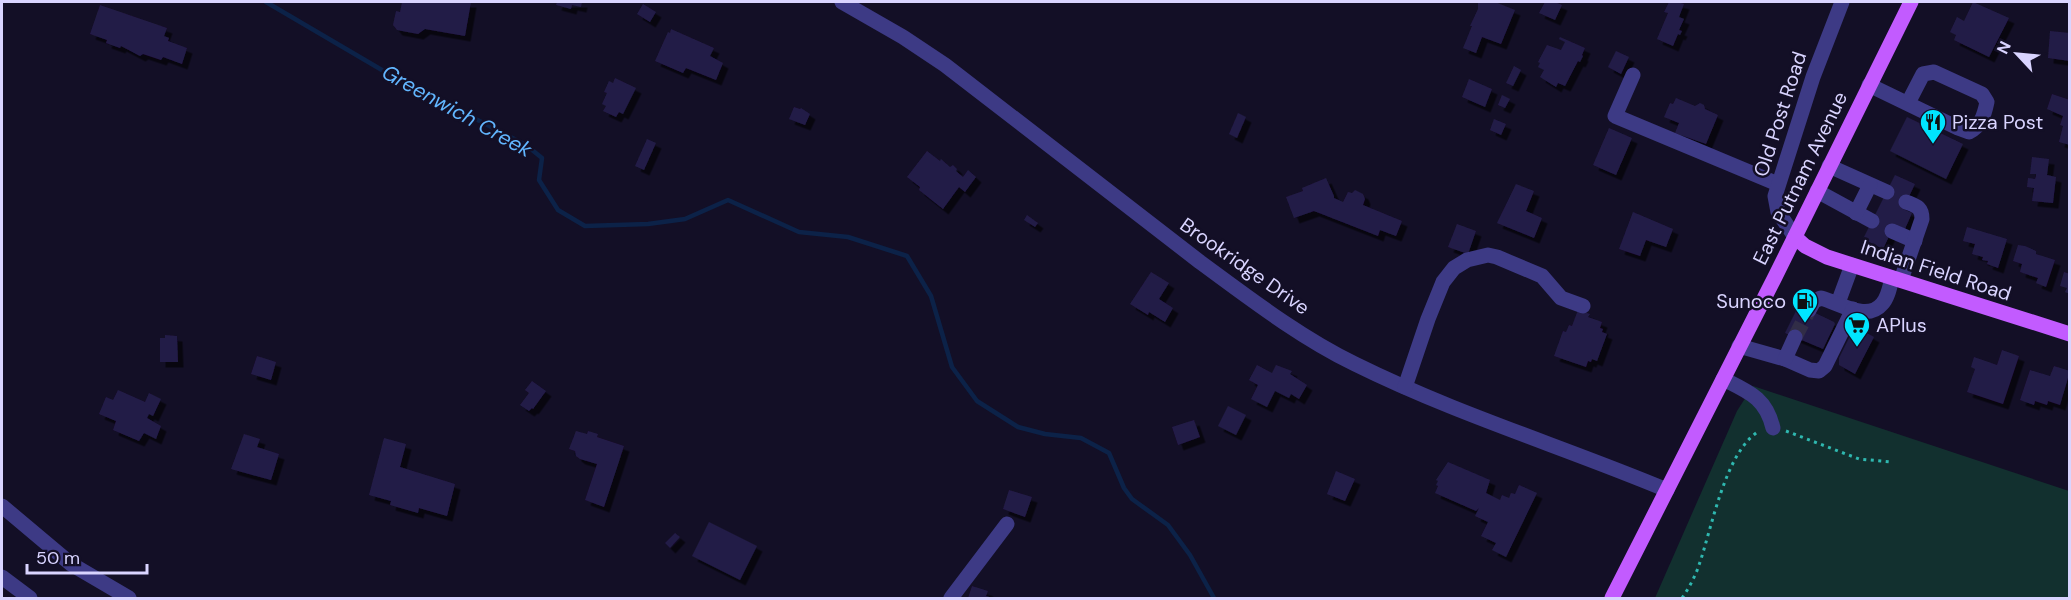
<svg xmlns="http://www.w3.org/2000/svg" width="2071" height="600" font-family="'DM Sans',sans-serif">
  <defs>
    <filter id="shadow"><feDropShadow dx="5.5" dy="5.5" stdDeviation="0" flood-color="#0009"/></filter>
  </defs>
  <rect width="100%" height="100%" fill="#130f26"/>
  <polygon fill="#12302f" points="1753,386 2069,491 2069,598 1655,598 1737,411"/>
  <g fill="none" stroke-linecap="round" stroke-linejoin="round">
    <polyline stroke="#0c2248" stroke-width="4.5" points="266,2 387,73 526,145 542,158 539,180 558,210 585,226 648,224 685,219 728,200 799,232 848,237 907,256 931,296 952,367 977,401 1018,427 1045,434 1081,438 1109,453 1124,488 1132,499 1168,525 1190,555 1214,598"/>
  </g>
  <g fill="#241b47" filter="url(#shadow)">
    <polygon points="402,2 471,2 465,36 425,29 418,34 397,30 393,25 396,11 400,12"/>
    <polygon points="557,2 582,2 581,7 572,5 571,9 556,5"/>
    <polygon points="1478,2 1495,2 1515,10 1501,44 1482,37 1476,53 1463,48 1472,26 1470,26 1478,9"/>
    <polygon points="1545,2 1555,2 1562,5 1555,20 1539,13"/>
    <polygon points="1669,2 1677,2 1684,4 1679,17 1684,19 1679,30 1682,31 1680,35 1678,34 1673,46 1657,39 1668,13 1664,12"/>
    <polygon points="1973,2 2009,18 1989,57 1954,40 1956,35 1950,32 1957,17 1964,21"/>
    <polygon points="643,4 656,12 650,22 637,14"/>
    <polygon points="100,5 167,28 164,36 169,38 168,41 187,48 182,64 163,57 161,60 143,54 140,56 121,46 120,48 106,43 107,40 90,34"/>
    <polygon points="671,29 714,48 710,56 723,63 716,80 686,68 683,73 655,61 668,32 670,33"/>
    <polygon points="2050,31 2070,33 2070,61 2048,58"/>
    <polygon points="1560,37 1585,48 1582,55 1583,56 1580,62 1578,61 1565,86 1558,83 1556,87 1540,77 1544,70 1538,67 1540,63 1538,62 1547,45 1561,50 1565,42 1559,39"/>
    <polygon points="1616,51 1629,57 1621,74 1608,67"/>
    <polygon points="1514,66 1521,70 1513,86 1506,83"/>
    <polygon points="615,78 636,88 623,114 619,112 616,117 603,111 606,106 602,104 607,93 604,92 609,81 613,83"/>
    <polygon points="1469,79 1492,89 1485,107 1462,97"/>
    <polygon points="2052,94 2070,100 2070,145 2059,142 2063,126 2060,125 2063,116 2047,109"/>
    <polygon points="1502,95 1510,99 1505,108 1498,105"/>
    <polygon points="1676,98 1695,106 1700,103 1704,105 1705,109 1718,115 1706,144 1675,133 1679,123 1664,117 1670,103 1673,104"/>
    <polygon points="794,107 800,109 801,108 810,114 805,125 789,119"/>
    <polygon points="1238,113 1246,117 1237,138 1229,134"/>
    <polygon points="1907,117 1963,144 1946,179 1890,151"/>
    <polygon points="1494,119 1506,124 1501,135 1490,130"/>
    <polygon points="1609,128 1632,138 1616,175 1593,165"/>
    <polygon points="647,139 656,143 644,170 635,166"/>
    <polygon points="927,151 940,161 941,159 950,167 953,165 957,169 956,171 963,177 968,170 976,177 965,192 959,187 943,209 919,190 920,187 907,177"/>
    <polygon points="2032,157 2049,159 2047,175 2056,177 2053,203 2032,201 2034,188 2027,187 2028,178 2035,179 2036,176 2036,174 2030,174"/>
    <polygon points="1895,175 1915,184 1903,209 1912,213 1905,229 1895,224 1883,249 1863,239"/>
    <polygon points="1326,178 1334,196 1334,198 1343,202 1348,192 1352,193 1355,190 1363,194 1365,199 1363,205 1402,221 1396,236 1380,230 1378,236 1314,211 1294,218 1286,197 1303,191 1302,188"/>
    <polygon points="1516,184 1534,191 1526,211 1542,218 1534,238 1497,223"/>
    <polygon points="1633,212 1673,229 1666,247 1646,240 1640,256 1619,249"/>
    <polygon points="1027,215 1038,223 1035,227 1024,220"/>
    <polygon points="1457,224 1476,231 1468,254 1448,247"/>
    <polygon points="1967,227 2007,239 1998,268 1987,264 1988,261 1982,260 1983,257 1972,254 1975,244 1963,241"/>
    <polygon points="2018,245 2025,246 2036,251 2036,254 2055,260 2046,287 2036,283 2038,278 2020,272 2022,264 2013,261"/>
    <polygon points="1151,272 1169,283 1159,299 1173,308 1165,322 1149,312 1148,315 1130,304"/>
    <polygon points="2064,272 2070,274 2070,294 2065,292 2067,288 2060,286"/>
    <polygon points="1799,305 1834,322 1835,324 1823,349 1785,333"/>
    <polygon points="1578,310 1590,314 1588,317 1602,322 1600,328 1603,329 1602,332 1607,334 1597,361 1592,359 1591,362 1588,361 1586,367 1554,356 1563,331 1566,332 1569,325 1572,326"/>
    <polygon points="1858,328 1874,337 1855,374 1839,365 1839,358 1852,332"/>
    <polygon points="165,335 177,336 178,362 160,362 160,338 165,338"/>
    <polygon points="2002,350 2019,356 2003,404 1967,392 1975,369 1971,367 1974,357 1997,365"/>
    <polygon points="257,356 276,362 271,380 251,374"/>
    <polygon points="1257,365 1272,373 1276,365 1292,371 1290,374 1307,385 1299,399 1291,394 1289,398 1275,391 1267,407 1251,399 1258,385 1249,380"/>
    <polygon points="2054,366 2070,371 2060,405 2048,401 2047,405 2035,401 2034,405 2020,400 2030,370 2050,376"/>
    <polygon points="532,381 546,391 533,409 532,408 529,411 520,405 529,393 525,390"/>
    <polygon points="118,390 145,402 149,393 161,399 153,416 149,414 147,418 161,426 156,439 144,433 139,441 113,430 116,421 99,414 106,397 113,400"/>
    <polygon points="1228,406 1246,415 1236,435 1218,426"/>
    <polygon points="1194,420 1200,437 1178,445 1172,427"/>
    <polygon points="576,431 587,434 588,431 598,434 597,437 624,446 604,507 585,500 597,464 580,459 576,456 575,451 569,449"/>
    <polygon points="244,434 260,439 257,447 279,454 271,480 231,469"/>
    <polygon points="384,438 406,444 400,467 455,484 447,516 419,508 418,513 390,505 391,501 369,495"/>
    <polygon points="1448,462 1490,480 1486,493 1500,500 1502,495 1509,498 1511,493 1515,494 1519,485 1537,493 1506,557 1492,550 1496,543 1481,536 1488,522 1475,516 1479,508 1476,511 1435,493 1438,486 1436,485 1438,481 1436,480"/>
    <polygon points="1336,471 1355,479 1345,501 1327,494"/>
    <polygon points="1009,490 1032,497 1025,517 1003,509"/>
    <polygon points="709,522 757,546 740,580 692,556"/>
    <polygon points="675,533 680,537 670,548 665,543"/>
    <polygon points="972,586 988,591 986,596 993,598 968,598"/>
  </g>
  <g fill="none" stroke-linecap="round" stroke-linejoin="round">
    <polyline stroke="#312d47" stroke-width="15" stroke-dasharray="15 8" stroke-linecap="butt" points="1795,337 1809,310"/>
    <g stroke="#2fb8b0" stroke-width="3" stroke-dasharray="3 4.5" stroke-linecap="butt">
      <polyline points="1786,431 1859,459 1892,462"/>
      <path d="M1682,598C1689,588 1695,577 1699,565C1712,528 1725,452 1759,431"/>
    </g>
    <g stroke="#3d3a85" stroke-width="15">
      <path d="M842,2L903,37L945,65L1200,262C1249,298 1301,338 1355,364C1456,414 1564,447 1667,490"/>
      <polyline points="1633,75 1615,116 1778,184"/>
      <path d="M1869,85L1958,128L1969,132C1981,126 1984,116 1987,102L1982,94L1934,72L1923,74L1908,103"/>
      <polyline points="1829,166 1887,192"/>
      <polyline points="1817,191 1872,221"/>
      <polyline points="1856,213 1870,185"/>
      <polyline points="1892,231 1915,241"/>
      <polyline points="1795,237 1778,212 1775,196 1813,77 1842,2"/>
      <path d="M1901,280L1922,219C1922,207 1916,206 1906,202"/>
      <polyline points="1838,303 1852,265"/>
      <path d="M1809,310L1814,301L1821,298C1839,303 1867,322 1882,304C1888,298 1890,286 1892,278"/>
      <polyline points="1739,346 1785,359 1810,370 1819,371 1825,366 1853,309"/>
      <polyline points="1785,359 1795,337"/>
      <path d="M1723,379C1749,392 1766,398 1773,428"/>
      <polyline points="1405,387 1428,319 1443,282 1454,268 1467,260 1488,255 1497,257 1542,276 1561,298 1583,306"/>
      <polyline points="2,506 71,564 129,598"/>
      <polyline points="2,577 30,598"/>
      <polyline points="951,598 1007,524"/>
    </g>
    <g stroke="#c25bff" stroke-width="15">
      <polyline points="1795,237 1805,246 1827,257 2070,334"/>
      <polyline points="1612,598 1775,277 1911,2"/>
    </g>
  </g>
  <defs>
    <g id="restaurant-pin" transform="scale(1.35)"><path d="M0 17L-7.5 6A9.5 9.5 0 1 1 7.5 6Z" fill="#00e5ff" stroke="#130f26"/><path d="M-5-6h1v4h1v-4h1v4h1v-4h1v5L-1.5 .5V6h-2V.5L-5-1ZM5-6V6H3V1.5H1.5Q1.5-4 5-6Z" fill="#111"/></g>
    <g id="fuel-pin" transform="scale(1.35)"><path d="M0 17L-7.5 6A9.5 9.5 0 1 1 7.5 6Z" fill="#00e5ff" stroke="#130f26"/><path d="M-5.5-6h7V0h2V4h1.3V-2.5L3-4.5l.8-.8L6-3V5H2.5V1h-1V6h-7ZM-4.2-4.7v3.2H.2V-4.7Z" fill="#111"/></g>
    <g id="supermarket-pin" transform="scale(1.35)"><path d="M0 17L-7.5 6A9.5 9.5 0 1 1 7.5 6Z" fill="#00e5ff" stroke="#130f26"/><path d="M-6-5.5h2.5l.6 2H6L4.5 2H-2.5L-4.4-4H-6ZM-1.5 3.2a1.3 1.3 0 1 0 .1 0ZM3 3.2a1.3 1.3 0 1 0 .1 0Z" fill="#111"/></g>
  </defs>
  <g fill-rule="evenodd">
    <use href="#restaurant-pin" x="1933" y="122"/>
    <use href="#fuel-pin" x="1805" y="301"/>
    <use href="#supermarket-pin" x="1857" y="325"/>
  </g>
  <g text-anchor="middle" stroke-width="5" stroke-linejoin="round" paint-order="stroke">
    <g font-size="20" fill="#d9d4ff" stroke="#130f26">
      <text transform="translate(1780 114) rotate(-72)" y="7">Old Post Road</text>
      <text transform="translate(1800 178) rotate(-64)" y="7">East Putnam Avenue</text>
      <text transform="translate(1245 266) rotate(35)" y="7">Brookridge Drive</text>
      <text transform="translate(1936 270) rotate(18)" y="7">Indian Field Road</text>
    </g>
    <g font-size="20" fill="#d9d4ff" stroke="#130f26" text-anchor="start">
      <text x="1952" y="129">Pizza Post</text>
      <text x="1786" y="308" text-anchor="end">Sunoco</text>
      <text x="1876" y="332">APlus</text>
    </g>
    <g font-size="21" font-style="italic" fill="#62b6ff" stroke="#130f26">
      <text transform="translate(457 111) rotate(29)" y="7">Greenwich Creek</text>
    </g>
  </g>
  <rect width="2071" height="600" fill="none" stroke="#d9d4ff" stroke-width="6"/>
  <g transform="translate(2017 54) rotate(296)" stroke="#130f26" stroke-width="4.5" paint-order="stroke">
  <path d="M0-4.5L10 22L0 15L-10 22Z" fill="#d9d4ff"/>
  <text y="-9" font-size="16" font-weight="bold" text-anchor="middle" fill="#d9d4ff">N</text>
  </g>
  <path d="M27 564v9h120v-9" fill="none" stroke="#d9d4ff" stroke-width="3"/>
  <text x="36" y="564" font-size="18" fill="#d9d4ff" stroke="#130f26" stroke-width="4.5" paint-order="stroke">50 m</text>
</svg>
